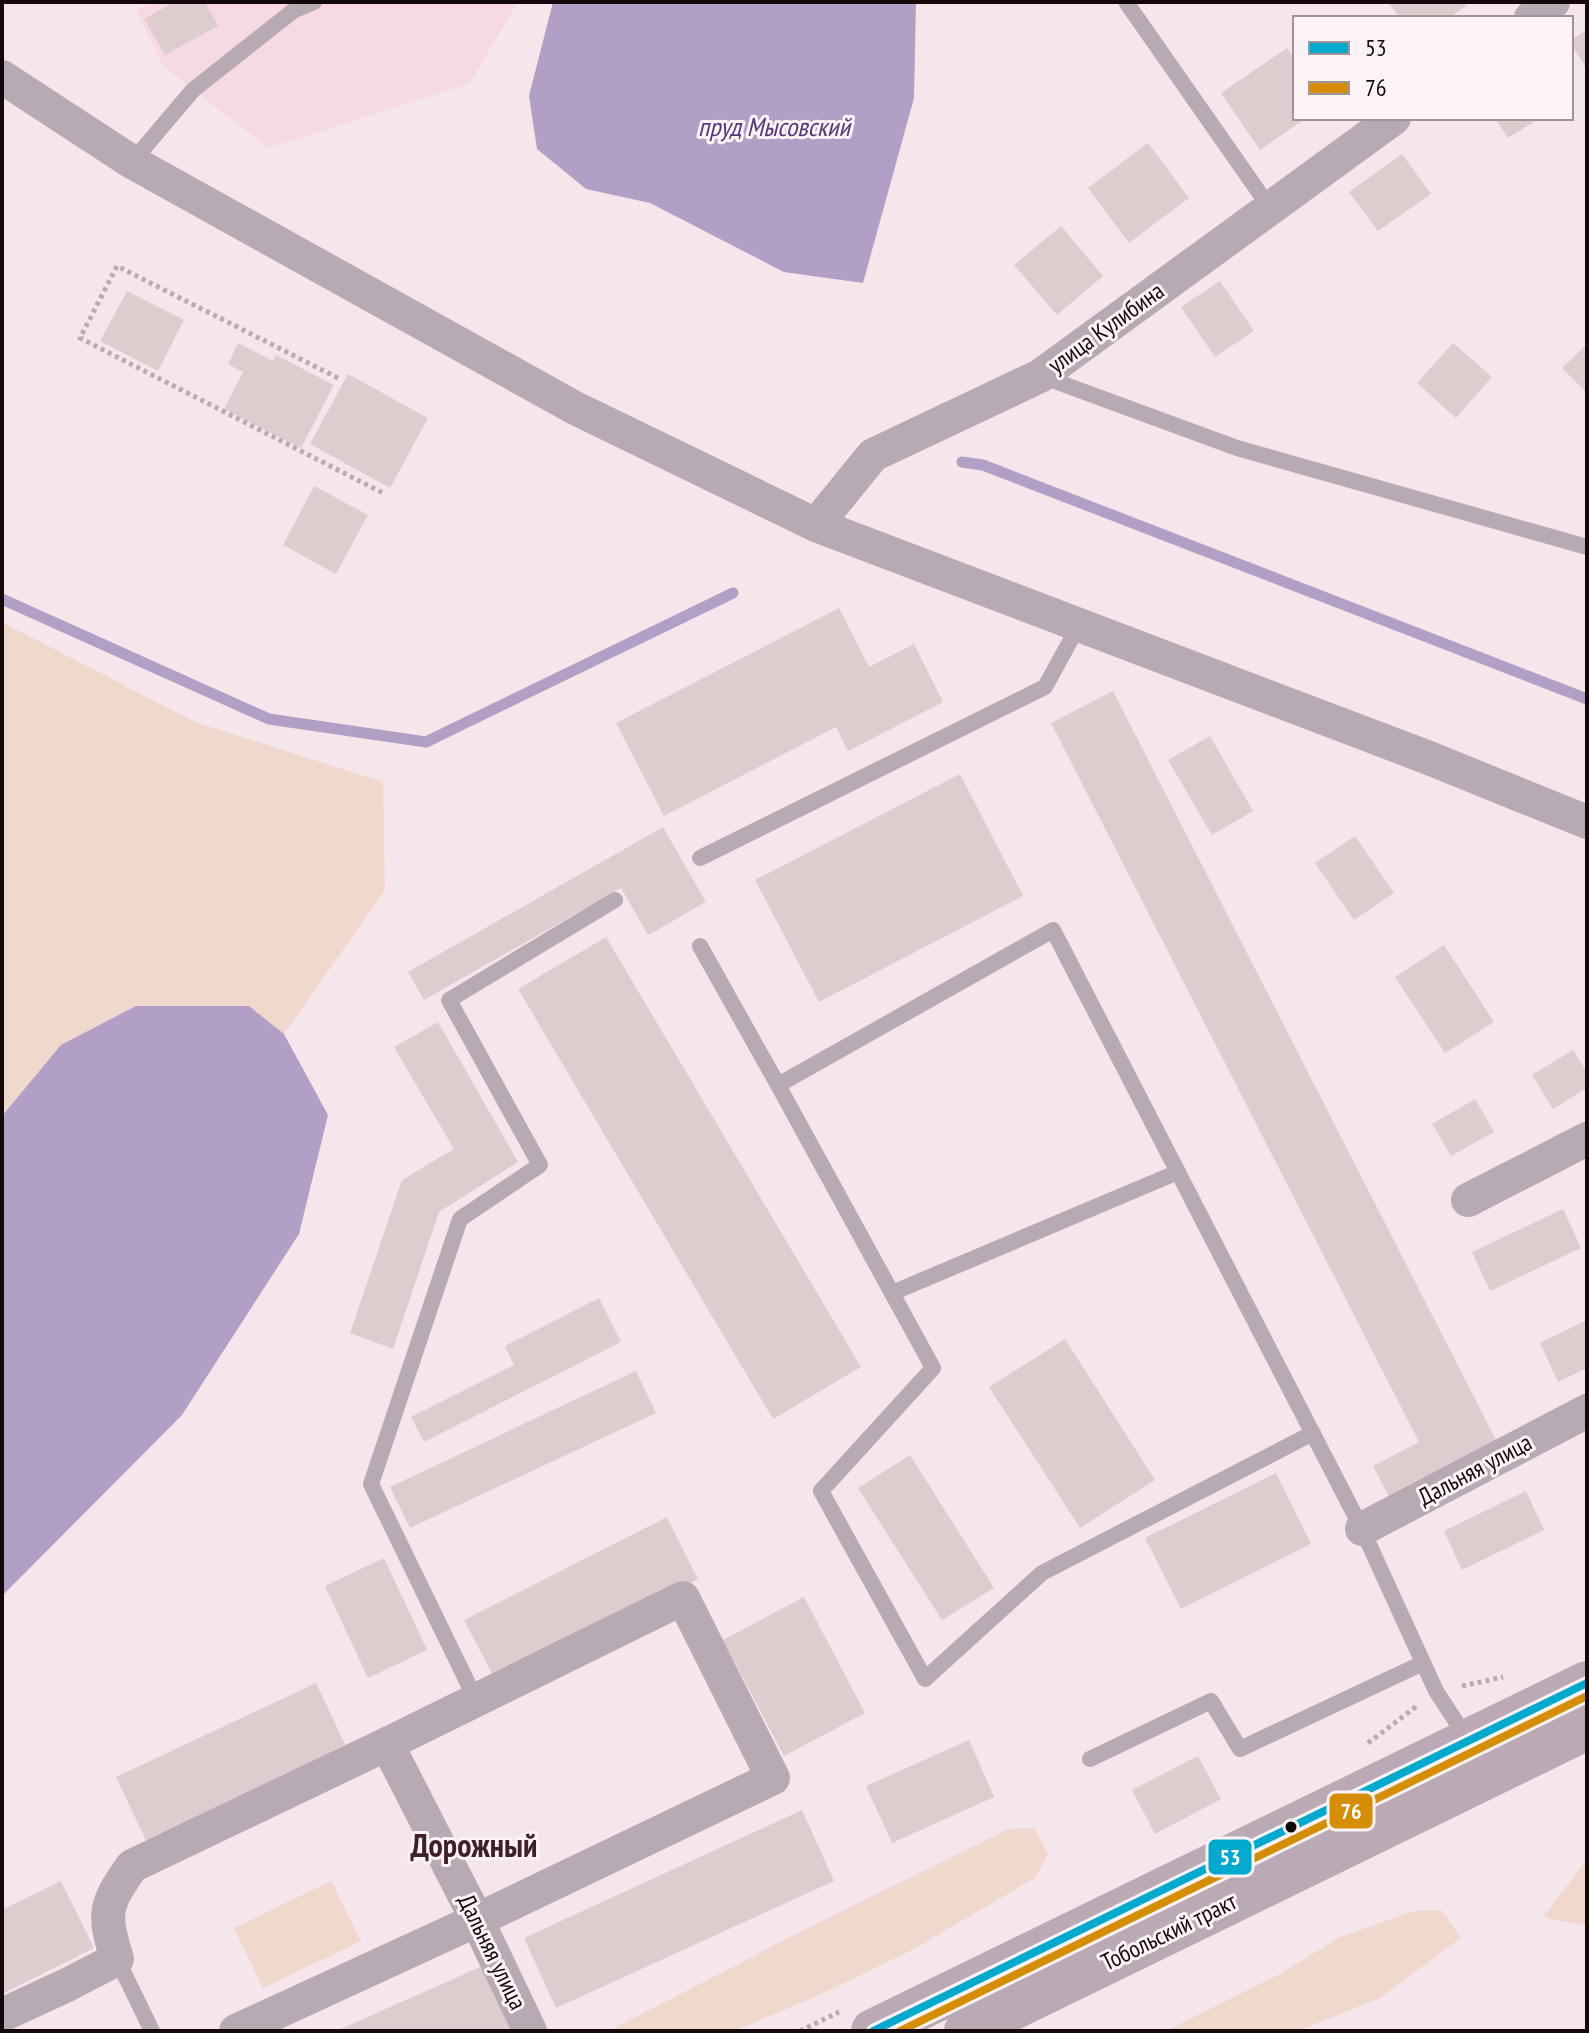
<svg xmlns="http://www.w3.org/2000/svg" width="1589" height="2033" font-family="'PT Sans Narrow',sans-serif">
  <rect width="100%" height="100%" fill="#f4e6ea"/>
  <polygon fill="#f7dae1" points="153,2 518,2 469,84 269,148 193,90 162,64 136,10"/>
  <g fill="#f0d8cc">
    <polygon points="2,622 195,722 383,782 385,890 284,1034 249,1006 204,1007 61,1046 2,1116"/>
    <polygon points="1034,1828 1048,1854 1035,1878 910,1951 817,1996 734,2031 609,2031 773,1946 1008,1829"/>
    <polygon points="1587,1860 1587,1926 1543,1917"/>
    <polygon points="331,1881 361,1941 263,1988 234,1928"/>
    <polygon points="1441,1910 1461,1938 1380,1998 1298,2031 1166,2031 1280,1974 1340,1937 1414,1911"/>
  </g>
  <g fill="#b29fc6">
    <polygon points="553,2 916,2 914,98 863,283 784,272 650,203 586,189 537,149 529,96"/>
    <polygon points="136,1006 249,1006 284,1034 328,1115 299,1234 182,1415 2,1596 2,1116 61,1045"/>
  </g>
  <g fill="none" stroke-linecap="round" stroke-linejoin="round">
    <g stroke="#b29fc6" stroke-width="11">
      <polyline points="962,462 983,465 1587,699"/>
      <polyline points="2,599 269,719 426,742 733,593"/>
    </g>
  </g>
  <g fill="#decdce">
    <polygon points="175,2 205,2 218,26 165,55 144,19"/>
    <polygon points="1388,2 1464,2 1466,6 1449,18 1400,18"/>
    <polygon points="1587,30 1587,69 1571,44 1571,40"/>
    <polygon points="1287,48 1295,60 1295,118 1306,118 1260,150 1221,93"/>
    <polygon points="1495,118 1540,118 1508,138"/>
    <polygon points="1148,143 1189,198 1129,243 1088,188"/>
    <polygon points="1402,154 1431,194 1378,231 1349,192"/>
    <polygon points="1061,226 1103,276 1057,315 1014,265"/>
    <polygon points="1220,281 1254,331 1215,357 1181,307"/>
    <polygon points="127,291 184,320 158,371 100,341"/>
    <polygon points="238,343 273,361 276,355 334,385 301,448 224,409 243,372 228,364"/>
    <polygon points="1453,343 1492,377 1456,418 1417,383"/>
    <polygon points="1587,344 1587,393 1562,368"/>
    <polygon points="348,374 428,418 390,488 310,444"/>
    <polygon points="314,486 368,515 336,574 283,545"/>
    <polygon points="839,608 869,667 914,644 943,702 848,751 836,727 664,816 616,723"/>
    <polygon points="1113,691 1497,1442 1389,1497 1373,1466 1419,1442 1051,723"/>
    <polygon points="1210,736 1253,811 1212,835 1168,760"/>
    <polygon points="960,774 1023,896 819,1002 755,880"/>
    <polygon points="663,827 706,902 648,935 621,888 424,1000 408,972"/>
    <polygon points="1355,836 1394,893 1354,920 1315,863"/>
    <polygon points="606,937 861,1367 773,1419 518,989"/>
    <polygon points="1444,945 1494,1022 1445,1053 1395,977"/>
    <polygon points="438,1022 518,1162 439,1212 393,1349 350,1333 402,1180 454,1149 394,1047"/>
    <polygon points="1573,1050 1587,1072 1587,1088 1553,1109 1532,1075"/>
    <polygon points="1475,1099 1494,1132 1451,1156 1432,1124"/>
    <polygon points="1563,1209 1581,1248 1490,1291 1472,1252"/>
    <polygon points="599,1298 621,1342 424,1442 411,1417 514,1365 505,1346"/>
    <polygon points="1587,1320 1587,1368 1558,1382 1540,1343"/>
    <polygon points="1065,1339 1155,1480 1080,1528 989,1387"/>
    <polygon points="636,1371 656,1413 410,1528 390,1487"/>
    <polygon points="910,1455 994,1588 942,1620 858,1488"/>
    <polygon points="1276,1473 1311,1544 1181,1609 1145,1538"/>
    <polygon points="1526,1491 1544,1530 1462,1570 1444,1531"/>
    <polygon points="667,1517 698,1579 496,1681 464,1620"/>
    <polygon points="384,1558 427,1650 368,1678 325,1586"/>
    <polygon points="804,1597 865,1713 784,1756 723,1640"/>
    <polygon points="316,1683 350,1755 150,1849 116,1777"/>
    <polygon points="969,1740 994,1797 892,1843 866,1786"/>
    <polygon points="1198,1756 1221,1799 1155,1834 1132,1790"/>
    <polygon points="802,1810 834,1881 556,2008 524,1938"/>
    <polygon points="61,1881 94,1948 2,1994 2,1910"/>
    <polygon points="487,1964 514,2031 336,2031"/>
  </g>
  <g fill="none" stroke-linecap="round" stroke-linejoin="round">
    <g stroke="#b8abb3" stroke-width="5" stroke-dasharray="4 4" stroke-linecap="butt">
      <polyline points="338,378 117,266 80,338 383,493"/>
      <polyline points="1462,1686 1503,1677"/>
      <polyline points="1368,1743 1417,1706"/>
      <polyline points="800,2031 839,2012"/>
    </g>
    <g stroke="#b8aab4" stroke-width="16">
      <polyline points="1126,2 1270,208"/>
      <polyline points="132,162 193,90 293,11 314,2"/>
      <polyline points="1041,376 1237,448 1587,547"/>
      <polyline points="700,858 1045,687 1079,625"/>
      <polyline points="700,946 778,1085"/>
      <polyline points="892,1293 1178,1172"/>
      <polyline points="1313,1433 1042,1573 925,1679 821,1491 933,1368 778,1085 1053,930 1362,1529 1436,1691 1468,1740"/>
      <polyline points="476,1700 371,1484 460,1219 540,1165 449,1000 615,900"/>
      <polyline points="1090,1759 1211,1701 1240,1749 1423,1663"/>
      <polyline points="117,1959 152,2031"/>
    </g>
    <g stroke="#b8aab4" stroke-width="34">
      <polyline points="1531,18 1553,2"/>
      <polyline points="2,77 132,162 575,408 816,525 1429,758 1587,822"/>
      <polyline points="816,525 873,455 1040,376 1394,118"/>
      <polyline points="1468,1200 1587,1139"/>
      <polyline points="1362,1529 1587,1411"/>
      <polyline points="387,1744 477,1920 530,2031"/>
      <path d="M2,2015L67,1985L117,1959C103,1913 104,1906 132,1866L387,1744L683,1598L773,1778L477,1920L236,2031"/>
    </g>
    <g stroke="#bbaab6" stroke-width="44">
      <polyline points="873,2031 1587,1683"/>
      <polyline points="966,2031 1587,1728"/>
    </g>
    <g stroke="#fbf3f5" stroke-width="14">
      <polyline id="bus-1" points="873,2031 1587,1683"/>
    </g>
    <g stroke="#fbf3f5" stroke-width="14">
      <polyline id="bus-2" points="900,2031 1587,1696"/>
    </g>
    <use href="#bus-1" stroke="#00a9ce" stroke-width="8"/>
    <use href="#bus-2" stroke="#d58e02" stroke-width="8"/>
  </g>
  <circle fill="#15080b" stroke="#fbf3f5" stroke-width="3" cx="1291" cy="1827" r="7"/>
  <g text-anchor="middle" stroke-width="6" stroke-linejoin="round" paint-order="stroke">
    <g font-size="24" fill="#15080b" stroke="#fbf3f5">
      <text transform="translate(1106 328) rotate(-36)" y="8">улица Кулибина</text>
      <text transform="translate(1475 1470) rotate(-28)" y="8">Дальняя улица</text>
      <text transform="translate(1169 1932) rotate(-26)" y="8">Тобольский тракт</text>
      <text transform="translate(492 1952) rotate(64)" y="8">Дальняя улица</text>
    </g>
    <g font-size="26" font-style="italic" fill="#55387b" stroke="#fbf3f5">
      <text x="774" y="136">пруд Мысовский</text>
    </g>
    <g font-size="32" font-weight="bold" fill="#3f2029" stroke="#fbf3f5">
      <text x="474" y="1857">Дорожный</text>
    </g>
  </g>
  <g stroke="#fbf3f5" stroke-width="3">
    <rect x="1328" y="1792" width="46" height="38" rx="8" fill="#d58e02"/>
    <rect x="1207" y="1838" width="46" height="38" rx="8" fill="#00a9ce"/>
  </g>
  <g font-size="22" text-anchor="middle" font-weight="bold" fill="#fff">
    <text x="1351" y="1819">76</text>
    <text x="1230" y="1865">53</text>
  </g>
  <rect width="1589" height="2033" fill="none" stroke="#15080b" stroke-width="8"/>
  <rect x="1293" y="16" width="280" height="104" fill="#fbf3f5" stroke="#9f9597" stroke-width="2"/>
  <rect x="1309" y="42" width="40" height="12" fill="#00a9ce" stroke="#9f9597" stroke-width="2"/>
  <text x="1365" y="56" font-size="24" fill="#15080b">53</text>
  <rect x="1309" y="82" width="40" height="12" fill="#d58e02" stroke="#9f9597" stroke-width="2"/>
  <text x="1365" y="96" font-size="24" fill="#15080b">76</text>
</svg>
